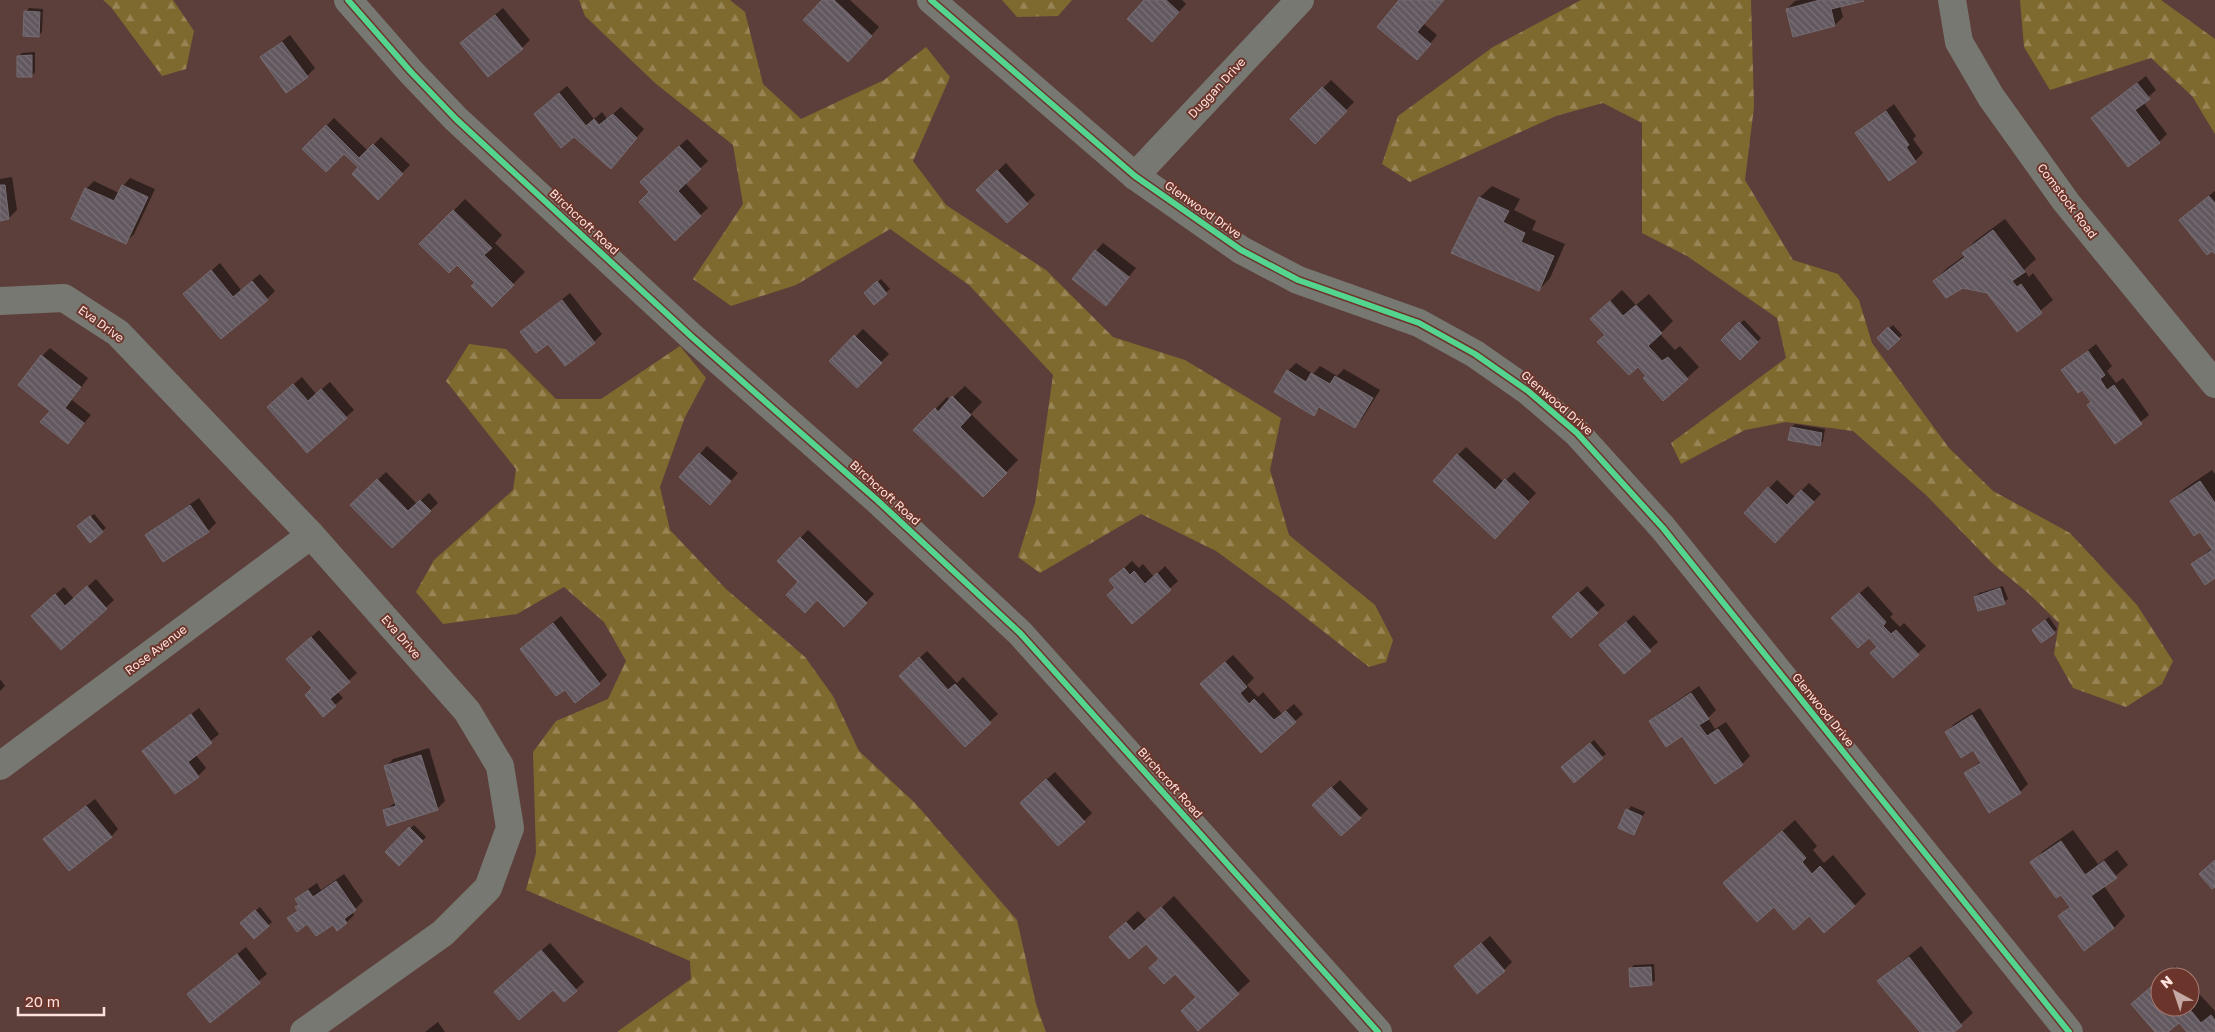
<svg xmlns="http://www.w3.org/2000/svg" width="2215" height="1032" font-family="'Golos Text',sans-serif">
  <defs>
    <pattern id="forest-firs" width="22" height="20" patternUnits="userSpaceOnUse" patternTransform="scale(1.25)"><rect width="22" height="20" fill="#7e692e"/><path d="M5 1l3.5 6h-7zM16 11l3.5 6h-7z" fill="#988556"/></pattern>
    <pattern id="building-back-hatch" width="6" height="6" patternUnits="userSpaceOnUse" patternTransform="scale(1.25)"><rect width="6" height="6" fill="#62585f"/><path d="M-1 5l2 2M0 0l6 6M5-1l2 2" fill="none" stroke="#7a7076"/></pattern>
  </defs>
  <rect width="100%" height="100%" fill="#5c3f3a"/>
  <g fill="url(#forest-firs)">
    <polygon points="103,0 173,0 194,31 186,69 162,76 111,7"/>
    <polygon points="579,0 730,0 745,12 763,84 801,119 884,80 926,47 950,77 913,161 946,205 1046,270 1113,337 1185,360 1281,418 1270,470 1289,535 1375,605 1393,640 1386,662 1369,667 1282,599 1216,551 1141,514 1040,573 1018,557 1035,503 1053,375 969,285 890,229 796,285 731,306 693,279 743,204 733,145 655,83 585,16"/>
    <polygon points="1002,0 1072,0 1058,16 1017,17"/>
    <polygon points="1581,0 1751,0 1754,107 1745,180 1793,260 1838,274 1859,300 1872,343 1949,448 1993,491 2070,533 2137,605 2173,661 2162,684 2126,707 2073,688 2054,654 2059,623 2028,593 1994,565 1926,495 1853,431 1786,422 1745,430 1681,464 1671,443 1786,358 1777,318 1687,256 1642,233 1642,123 1603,103 1556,116 1410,182 1382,164 1398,116 1493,47"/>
    <polygon points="2020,0 2161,0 2215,39 2215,134 2192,96 2151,58 2050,90 2024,47"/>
    <polygon points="469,344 506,349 556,399 601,399 680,346 706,378 685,417 660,487 670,530 726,589 805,657 833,696 859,751 915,803 1017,920 1036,1004 1046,1032 617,1032 691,979 690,961 526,890 536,853 533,752 556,721 608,699 626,661 604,622 564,587 517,614 443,624 416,592 434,560 513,490 516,469 446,381"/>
  </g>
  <g fill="#0007">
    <polygon points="824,0 850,0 879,27 856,53"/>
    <polygon points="1146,0 1182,0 1186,4 1160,33"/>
    <polygon points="1401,0 1444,0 1424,24 1437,35 1425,50"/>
    <polygon points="1800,0 1863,0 1840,6 1843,17 1835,25 1787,9 1795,1"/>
    <polygon points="29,8 43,9 42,32 38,36 26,12"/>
    <polygon points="503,8 530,40 522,48 462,43"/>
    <polygon points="290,35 315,68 307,76 262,57"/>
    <polygon points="35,52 35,72 32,76 18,57 22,53"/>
    <polygon points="2146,76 2156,90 2143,102 2167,134 2159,142 2092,118"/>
    <polygon points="1331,80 1354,102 1315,142 1292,119"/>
    <polygon points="567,86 594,119 602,112 607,119 621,107 644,129 618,159 543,106"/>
    <polygon points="1894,104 1916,136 1913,139 1923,153 1915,161 1857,133"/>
    <polygon points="334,118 368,151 381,137 410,165 378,198 360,167 345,152 304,149"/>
    <polygon points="687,139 708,161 685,183 708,208 675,239 651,192 649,174"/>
    <polygon points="1006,163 1035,195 1007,221 986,182"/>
    <polygon points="12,177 17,210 9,218 0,219 0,179"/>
    <polygon points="130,178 155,189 134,234 126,242 86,189 94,181 119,193 123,186"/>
    <polygon points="1492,186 1520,199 1514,210 1536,221 1532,230 1565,244 1550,278 1539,290 1480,197"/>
    <polygon points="2215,191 2215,252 2189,212"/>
    <polygon points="465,199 502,235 495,243 525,272 492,305 476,283 457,264 421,244"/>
    <polygon points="2005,219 2036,259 2024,270 2029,277 2033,273 2053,300 2017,330 1988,292 1934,281 1946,269 1965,255 1964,253 1975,241"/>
    <polygon points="1103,243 1136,268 1106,304 1096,251"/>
    <polygon points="220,263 241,290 260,274 275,291 267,299 185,294"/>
    <polygon points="881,279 890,289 874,303 865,293"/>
    <polygon points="1622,290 1636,305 1649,294 1673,321 1660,334 1675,350 1680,346 1699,367 1687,378 1647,375 1606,335 1604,307"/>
    <polygon points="570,293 602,334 594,342 548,342 522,332"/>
    <polygon points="1744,320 1761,338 1740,358 1722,340"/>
    <polygon points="1893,325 1902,335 1888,349 1878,338"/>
    <polygon points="863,329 889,354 857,386 831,361"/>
    <polygon points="2096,344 2112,366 2107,371 2116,383 2123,378 2149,415 2115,442 2083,388 2063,370"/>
    <polygon points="50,348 88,378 72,400 91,415 68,442 52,410 42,356"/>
    <polygon points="1296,363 1313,374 1320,366 1337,376 1344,369 1380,390 1362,419 1354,427 1321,407 1314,414 1288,371"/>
    <polygon points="302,377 316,394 330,382 354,410 346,417 277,399"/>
    <polygon points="965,386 982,402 971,414 1018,460 983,496 915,430 947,397 950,400"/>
    <polygon points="1795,424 1825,429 1823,441 1819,444 1792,427"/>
    <polygon points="707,446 738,473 718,495 700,454"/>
    <polygon points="1466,447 1504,482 1514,472 1536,493 1502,529 1458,455"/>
    <polygon points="2212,470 2215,474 2215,577 2193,564 2212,548 2200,530 2172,501 2184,489"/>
    <polygon points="386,472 417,504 429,493 438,503 392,547 352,505"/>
    <polygon points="1777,480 1795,497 1809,483 1821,494 1775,541 1745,513"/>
    <polygon points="199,498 216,523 208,531 147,535 155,528"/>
    <polygon points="94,514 106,528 102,531 83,523"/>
    <polygon points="808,530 874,594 844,625 778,561"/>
    <polygon points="1132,561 1139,568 1143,564 1154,577 1165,566 1178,581 1133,622 1117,587 1119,573"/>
    <polygon points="96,579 114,600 62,648 40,608 64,587 74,599"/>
    <polygon points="1587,586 1605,605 1597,612 1561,609"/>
    <polygon points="1868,586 1893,614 1890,617 1900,627 1904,623 1926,646 1893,676 1879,646 1840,610"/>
    <polygon points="2003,586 2008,599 2004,602 1975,597 1979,593"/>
    <polygon points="1634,615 1658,642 1624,672 1609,637"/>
    <polygon points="561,616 607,675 599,683 565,688 521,649"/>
    <polygon points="2049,617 2057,629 2054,632 2033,630"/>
    <polygon points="319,630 357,673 337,691 343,698 335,705 314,688 296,651"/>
    <polygon points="927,651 957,683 963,677 998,714 965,745 909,668"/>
    <polygon points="1233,655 1254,678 1247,685 1258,697 1263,692 1282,714 1294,704 1303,714 1262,751 1210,676"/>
    <polygon points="0,679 5,686 0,691"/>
    <polygon points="1699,686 1716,710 1708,718 1715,729 1726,722 1750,756 1742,764 1683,734 1650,721 1658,714"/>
    <polygon points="199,708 219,734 195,754 206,768 198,776 144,751"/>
    <polygon points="1980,708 2028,784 2020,792 1966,774 1981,761 1974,748 1947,732 1954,724"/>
    <polygon points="1594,740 1606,754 1602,757 1566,764"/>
    <polygon points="429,748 445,801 437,809 384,811 396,802 386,767 393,759"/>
    <polygon points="1055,772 1092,813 1084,821 1029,795"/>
    <polygon points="1340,780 1368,809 1360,817 1314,805"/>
    <polygon points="95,799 118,829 111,837 53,832"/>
    <polygon points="1631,806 1645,812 1633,833 1619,827"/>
    <polygon points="1795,820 1817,846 1813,850 1824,863 1833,855 1866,894 1854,906 1809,914 1774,905 1737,871"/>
    <polygon points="414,825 426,837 399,864 387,852"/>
    <polygon points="2073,830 2098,864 2117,850 2128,865 2104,886 2125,916 2114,928 2060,916 2070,905 2061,893 2032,863 2043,851"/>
    <polygon points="344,874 363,901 352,912 354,915 347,922 337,929 333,923 308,922 289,919 299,910 300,905 296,899 304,892 317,883 321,890"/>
    <polygon points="1174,896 1250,981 1198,1029 1197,997 1147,942 1123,925 1138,911 1147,921"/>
    <polygon points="260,907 272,922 254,937 245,919"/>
    <polygon points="1490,936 1512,962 1504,970 1455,966"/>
    <polygon points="550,943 584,982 564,1000 553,988 503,984"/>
    <polygon points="1921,946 1973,1013 1952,1032 1918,1032 1920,1030 1879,981 1891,970"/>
    <polygon points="246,947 267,974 210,1021 189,994"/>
    <polygon points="1654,964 1655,980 1651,984 1630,969 1634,965"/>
    <polygon points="2175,966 2184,977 2163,977"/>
    <polygon points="2160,979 2160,1007 2190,1007 2190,984 2215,1011 2215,1032 2188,1032 2179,1021 2166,1032 2157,1032"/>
    <polygon points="438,1022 445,1032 425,1032"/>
  </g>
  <g fill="url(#building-back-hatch)" stroke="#756c73">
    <polygon points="822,0 834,0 872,36 848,62 803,20"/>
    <polygon points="1144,0 1166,0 1179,12 1152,42 1127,19"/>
    <polygon points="1399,0 1444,0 1417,32 1431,44 1417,60 1377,27"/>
    <polygon points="1820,0 1864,1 1831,9 1835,26 1793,37 1786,9"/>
    <polygon points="24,11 40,12 39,37 23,36"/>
    <polygon points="495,15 523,49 488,77 460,43"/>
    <polygon points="282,42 308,77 286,93 260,57"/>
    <polygon points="32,55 32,77 17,77 17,56"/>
    <polygon points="2137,83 2150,99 2135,110 2160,143 2128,167 2091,118"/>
    <polygon points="1322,87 1347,111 1315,144 1290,119"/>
    <polygon points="559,93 586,126 594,119 599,125 613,114 637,138 611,169 574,137 561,148 534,114"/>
    <polygon points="1886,111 1909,145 1906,147 1916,162 1889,181 1855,133"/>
    <polygon points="326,125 359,158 373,144 403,174 378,200 352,174 358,167 344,154 326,172 302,149"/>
    <polygon points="679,146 701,169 678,191 701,216 675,241 639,202 649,192 640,182"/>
    <polygon points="997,170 1028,204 1007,223 976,190"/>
    <polygon points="0,185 5,185 9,219 0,221"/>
    <polygon points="122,185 148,197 126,244 71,219 85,188 114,201"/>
    <polygon points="2209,196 2215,203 2215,254 2212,251 2207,255 2179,220"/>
    <polygon points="1479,197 1509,211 1503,222 1525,233 1521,242 1554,256 1539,291 1451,253"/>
    <polygon points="453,210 492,248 484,255 514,285 492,307 471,286 475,283 457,265 449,273 419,244"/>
    <polygon points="1993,230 2025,272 2012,281 2017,287 2021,284 2042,313 2017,332 1987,293 1963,288 1946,298 1933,281 1965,257 1962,253"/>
    <polygon points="1095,250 1129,277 1106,306 1072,279"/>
    <polygon points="211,270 233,297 252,281 268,300 221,339 183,294"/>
    <polygon points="877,281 887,294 874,305 864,293"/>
    <polygon points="562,300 595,343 565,366 548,344 536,353 520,332"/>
    <polygon points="1610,301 1623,316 1636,305 1662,333 1648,346 1662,361 1668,357 1688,379 1663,401 1643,378 1646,376 1638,367 1629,375 1597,342 1605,335 1590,319"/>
    <polygon points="1739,322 1758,342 1740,360 1721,340"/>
    <polygon points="1888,327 1900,339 1888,350 1877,338"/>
    <polygon points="854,335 882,363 857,388 829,361"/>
    <polygon points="2088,351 2105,375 2100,379 2107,390 2114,385 2142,424 2115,444 2087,405 2091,402 2082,390 2078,393 2061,370"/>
    <polygon points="41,355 81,387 65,408 84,423 68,444 40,422 50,411 18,385"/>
    <polygon points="1287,370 1306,382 1311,373 1330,384 1335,376 1373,398 1355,428 1319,407 1314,416 1274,392"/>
    <polygon points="293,384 308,401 321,389 347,418 307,453 267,407"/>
    <polygon points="952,396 971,415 960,427 1007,473 983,497 913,430 935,408 938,412"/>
    <polygon points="1791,427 1822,433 1820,446 1788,440"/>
    <polygon points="699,453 731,481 710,505 679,477"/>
    <polygon points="1457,454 1495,490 1505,479 1529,502 1495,539 1433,481"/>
    <polygon points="377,479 408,511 420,500 431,511 392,548 350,505"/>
    <polygon points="2200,481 2215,503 2215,578 2205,585 2191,564 2212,550 2200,532 2194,536 2170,501"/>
    <polygon points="1768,487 1787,505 1801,490 1814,502 1775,543 1744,513"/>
    <polygon points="190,505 209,532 163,562 145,535"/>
    <polygon points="90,516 103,532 90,543 77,526"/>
    <polygon points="800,537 867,603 844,627 817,600 805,613 786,595 798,582 777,561"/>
    <polygon points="1124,568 1130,575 1134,571 1145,584 1157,573 1171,590 1132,624 1107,595 1115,588 1109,580"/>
    <polygon points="87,586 107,609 61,650 31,616 55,594 65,606"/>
    <polygon points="2000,588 2005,604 1978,611 1974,597"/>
    <polygon points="1578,592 1598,613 1571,638 1552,617"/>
    <polygon points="1859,593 1886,622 1883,626 1891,634 1896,630 1919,655 1893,678 1870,653 1877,647 1869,638 1858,648 1831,618"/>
    <polygon points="2045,620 2055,633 2041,643 2032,630"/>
    <polygon points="1626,622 1651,651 1624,674 1599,645"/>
    <polygon points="553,623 600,684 575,703 565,690 556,696 520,649"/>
    <polygon points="311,637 350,682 330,699 336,706 323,717 305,695 312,688 286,659"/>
    <polygon points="919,657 948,690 955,684 991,723 965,747 899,676"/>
    <polygon points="1225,662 1247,687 1240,693 1249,704 1254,699 1274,720 1286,711 1296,722 1261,753 1200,684"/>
    <polygon points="1691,693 1709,719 1699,725 1707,736 1718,729 1743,765 1715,784 1682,736 1666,747 1649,721"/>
    <polygon points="191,714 212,743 188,762 199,777 175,794 142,751"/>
    <polygon points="1972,715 2021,793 1989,813 1964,773 1981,763 1973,750 1961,758 1945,732"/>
    <polygon points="1590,743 1603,758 1574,783 1561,767"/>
    <polygon points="421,755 438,810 387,826 383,810 396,806 384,766"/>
    <polygon points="1046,779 1085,822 1058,846 1020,803"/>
    <polygon points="1331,787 1361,818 1341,836 1312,805"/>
    <polygon points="86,806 112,837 69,871 43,839"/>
    <polygon points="1626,809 1642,816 1634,835 1618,828"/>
    <polygon points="409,827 423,841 399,866 385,852"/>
    <polygon points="1782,831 1806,858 1802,862 1812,874 1820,866 1855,906 1824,933 1809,916 1794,930 1774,907 1757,922 1723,883"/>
    <polygon points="2061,841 2085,875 2104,861 2117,878 2091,896 2114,928 2084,951 2058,916 2070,907 2061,895 2056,898 2030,862"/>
    <polygon points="2215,860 2215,887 2212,889 2199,874"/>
    <polygon points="336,881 356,910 344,919 347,923 337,931 333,925 316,936 307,924 297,932 287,918 298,911 295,907 299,905 295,899 308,890 313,897"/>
    <polygon points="1161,907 1239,994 1198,1031 1181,1011 1196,997 1175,974 1164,984 1149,968 1159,959 1146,944 1129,959 1109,937 1126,922 1134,931"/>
    <polygon points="255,910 269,926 254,939 240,923"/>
    <polygon points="1481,943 1505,971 1477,994 1454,966"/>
    <polygon points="541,950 577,991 564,1002 553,990 519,1020 494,992"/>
    <polygon points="237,954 260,983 210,1023 187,994"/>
    <polygon points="1909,957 1962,1026 1954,1032 1920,1032 1877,981"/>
    <polygon points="1651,967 1652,985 1630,987 1629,968"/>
    <polygon points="2160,979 2160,1007 2188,1007 2201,1023 2211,1015 2215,1020 2215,1032 2187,1032 2179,1023 2168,1032 2155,1032 2131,1004"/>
  </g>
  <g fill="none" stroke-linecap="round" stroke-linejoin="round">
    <g stroke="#777872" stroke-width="28">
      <polyline points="348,0 411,72 456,119 692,337 877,500 1020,633 1378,1032"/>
      <polyline points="931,0 1135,176 1241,250 1298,280 1419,323 1475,354 1528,391 1577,433 1663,528 2069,1032"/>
      <polyline points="1952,0 1959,42 1991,97 2066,202 2215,384"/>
      <polyline points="1135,176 1300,0"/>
      <polyline points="0,301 64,298 118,333 311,535 467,711 500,766 510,828 488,888 443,933 304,1032"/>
      <polyline points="0,766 311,535"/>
    </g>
    <g stroke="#6b352b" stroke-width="9">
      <g id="cycleway">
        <polyline points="348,0 411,72 456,119 692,337 877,500 1020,633 1378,1032"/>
        <polyline points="931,0 1135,176 1241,250 1298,280 1419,323 1475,354 1528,391 1577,433 1663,528 2069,1032"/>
      </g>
    </g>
    <use href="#cycleway" stroke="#53d58f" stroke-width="6"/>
  </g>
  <g text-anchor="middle" stroke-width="4" stroke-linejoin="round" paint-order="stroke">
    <g font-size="12" fill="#fee2dd" stroke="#6b352b">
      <text transform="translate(1217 88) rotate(-47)" y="4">Duggan Drive</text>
      <text transform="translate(2067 201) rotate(53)" y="4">Comstock Road</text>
      <text transform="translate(1203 210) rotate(35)" y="4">Glenwood Drive</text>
      <text transform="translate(584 222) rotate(43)" y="4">Birchcroft Road</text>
      <text transform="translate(101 324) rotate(36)" y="4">Eva Drive</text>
      <text transform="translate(1557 403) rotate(41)" y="4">Glenwood Drive</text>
      <text transform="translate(885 493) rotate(42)" y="4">Birchcroft Road</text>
      <text transform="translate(401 637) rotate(49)" y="4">Eva Drive</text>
      <text transform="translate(156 650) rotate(-37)" y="4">Rose Avenue</text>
      <text transform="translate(1823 710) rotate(51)" y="4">Glenwood Drive</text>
      <text transform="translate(1170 783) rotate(48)" y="4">Birchcroft Road</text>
    </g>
  </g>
  <g transform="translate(2175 992) rotate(320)"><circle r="24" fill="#6b352b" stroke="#a67a72"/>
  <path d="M0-4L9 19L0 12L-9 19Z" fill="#c5a9a4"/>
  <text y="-8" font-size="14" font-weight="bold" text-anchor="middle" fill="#fee2dd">N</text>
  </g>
  <path d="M18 1007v8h86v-8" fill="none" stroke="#fee2dd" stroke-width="2.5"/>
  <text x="25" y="1007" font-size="15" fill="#fee2dd" stroke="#6b352b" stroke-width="4" paint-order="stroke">20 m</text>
</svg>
